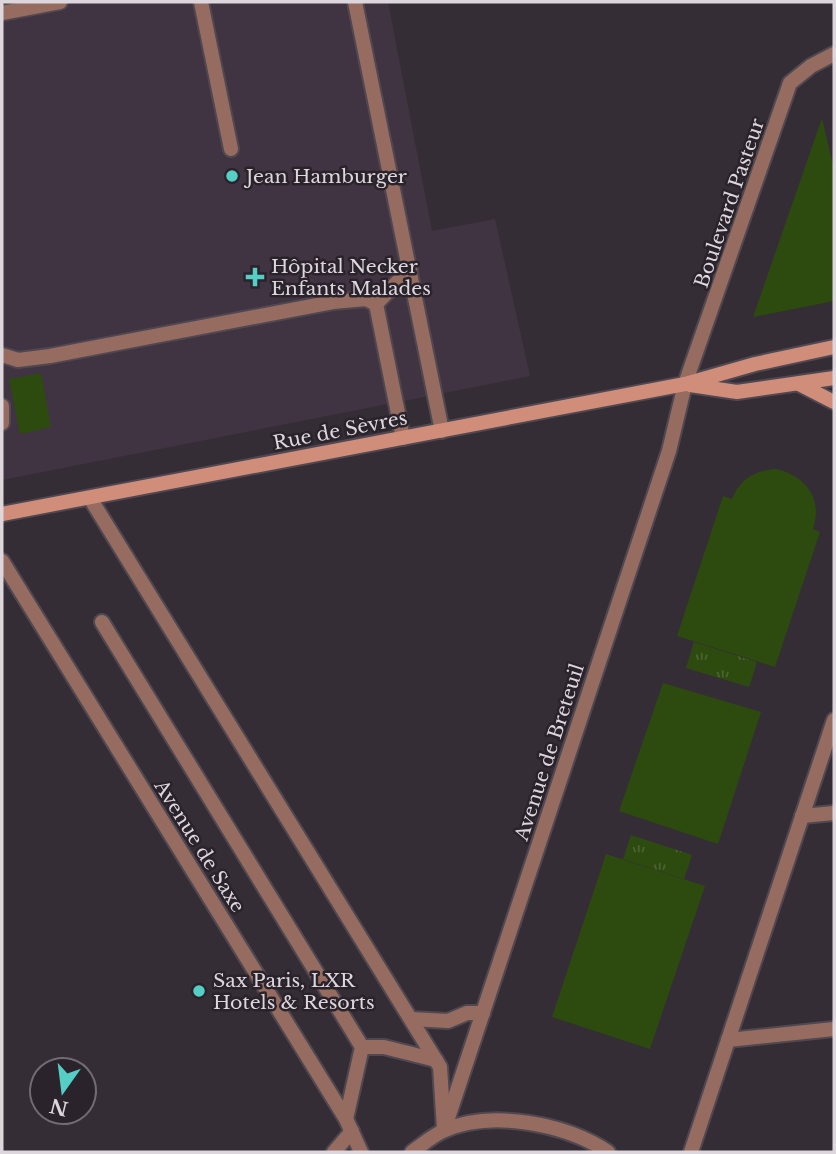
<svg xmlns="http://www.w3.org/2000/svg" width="836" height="1154" font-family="'Libre Baskerville',serif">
  <defs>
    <pattern id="park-tufts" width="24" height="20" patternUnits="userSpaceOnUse" patternTransform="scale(1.75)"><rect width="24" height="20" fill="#2d4a0f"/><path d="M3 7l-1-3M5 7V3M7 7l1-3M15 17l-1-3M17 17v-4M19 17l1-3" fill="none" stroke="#4b6332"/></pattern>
  </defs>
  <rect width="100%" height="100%" fill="#352d36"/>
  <polygon fill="#413442" points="2,2 388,2 432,231 495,219 530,376 2,480"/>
  <g fill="#2d4a0f">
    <polygon points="822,118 834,170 834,301 753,317"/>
    <polygon points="41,373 51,427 20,434 9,379"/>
    <path d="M777,469C807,477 823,499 813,529L820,532L775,667L677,636L723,496L732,499C740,478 756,470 777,469Z"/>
    <polygon points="663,683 761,712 718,844 619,811"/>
    <polygon points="606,854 705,886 650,1049 552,1017"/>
  </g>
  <g fill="url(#park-tufts)">
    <polygon points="694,642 757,662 749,687 686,668"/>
    <polygon points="631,835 692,855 684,879 623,859"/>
  </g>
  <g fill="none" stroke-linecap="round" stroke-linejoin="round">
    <g stroke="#504851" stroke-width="18">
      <g id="service">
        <polyline points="201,2 231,149"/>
        <polyline points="355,2 442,431"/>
        <polyline points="2,13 60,2"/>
        <polyline points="376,304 403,438"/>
        <polyline points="376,304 410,269"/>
        <polyline points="2,355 18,360 50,356 333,302 366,299 376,304"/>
        <polyline points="2,406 2,423"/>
        <polyline points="102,622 362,1047 346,1119"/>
        <polyline points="362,1047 384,1047 436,1060"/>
        <polyline points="334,1152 352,1131"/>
      </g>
    </g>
    <g stroke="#504851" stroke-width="18">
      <g id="minor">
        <polyline points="90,498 440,1067 444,1129"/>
        <polyline points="2,561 346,1119 361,1152"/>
        <polyline points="802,816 834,813"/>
        <polyline points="411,1019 448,1021 467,1013 483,1013"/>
        <polyline points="728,1040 834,1029"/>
      </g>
    </g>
    <g stroke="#504851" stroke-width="18">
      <g id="tertiary">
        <polyline points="444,1130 669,451 685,384 790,83 811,66 834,54"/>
        <path d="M412,1152C422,1145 432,1136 443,1131C491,1109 566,1124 608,1152"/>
        <polyline points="691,1152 834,720"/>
      </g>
    </g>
    <g stroke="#504851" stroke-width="18">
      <g id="secondary">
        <polyline points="799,384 834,402"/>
        <polyline points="690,385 737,392 834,378"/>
        <polyline points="2,514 685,384 755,364 834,347"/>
      </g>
    </g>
    <use href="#service" stroke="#966c60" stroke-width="14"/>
    <use href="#minor" stroke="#966c60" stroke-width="14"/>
    <use href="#tertiary" stroke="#966c60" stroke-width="14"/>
    <use href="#secondary" stroke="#d08d7a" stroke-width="14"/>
  </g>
  <g fill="#55cec6" stroke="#2b232b" stroke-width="2.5">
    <circle cx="232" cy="176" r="7"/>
    <path d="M251.5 266.5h7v7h7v7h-7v7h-7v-7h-7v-7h7z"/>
    <circle cx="199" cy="991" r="7"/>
  </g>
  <g text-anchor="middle" stroke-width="5" stroke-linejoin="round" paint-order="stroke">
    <g font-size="19" fill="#ddd7dd" stroke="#2b232b" text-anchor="start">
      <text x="246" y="183">Jean Hamburger</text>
      <text x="271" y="273">Hôpital Necker<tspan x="271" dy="22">Enfants Malades</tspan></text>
      <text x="213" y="987">Sax Paris, LXR<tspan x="213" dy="22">Hotels &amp; Resorts</tspan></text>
    </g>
    <g font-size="19" fill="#ddd7dd" stroke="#2b232b">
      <text transform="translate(729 203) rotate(-71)" y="7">Boulevard Pasteur</text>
      <text transform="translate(340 430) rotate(-11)" y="7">Rue de Sèvres</text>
      <text transform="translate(549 752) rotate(-72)" y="7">Avenue de Breteuil</text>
      <text transform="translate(200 846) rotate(58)" y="7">Avenue de Saxe</text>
    </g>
  </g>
  <rect width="836" height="1154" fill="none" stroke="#ddd7dd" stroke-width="7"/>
  <g transform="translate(63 1091) rotate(194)"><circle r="33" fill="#2b232b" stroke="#726b72" stroke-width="2"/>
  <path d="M0-5L12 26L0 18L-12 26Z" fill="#55cec6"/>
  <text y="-10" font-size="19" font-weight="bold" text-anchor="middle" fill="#ddd7dd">N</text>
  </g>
</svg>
